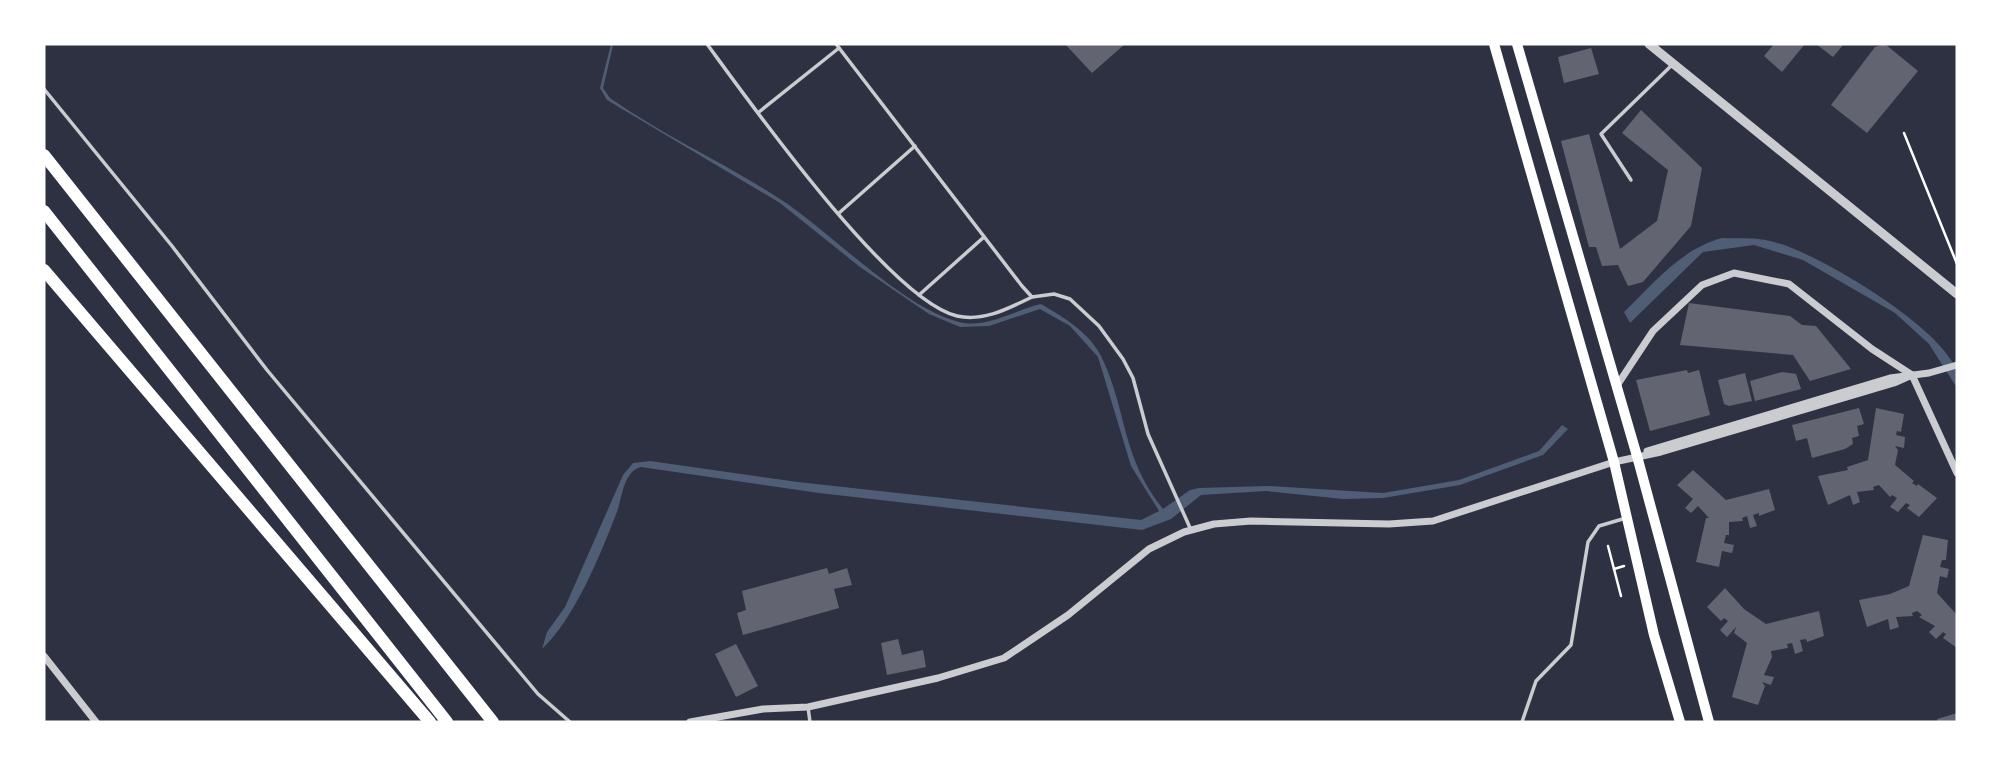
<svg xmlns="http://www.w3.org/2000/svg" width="2001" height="766" font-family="'Nunito Sans',sans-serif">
  <rect width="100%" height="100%" fill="#2d3142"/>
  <g fill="#4f5d75">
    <path d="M611,44H613L612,50L603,88L610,98C664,136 725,163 780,199C831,232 901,307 959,322C986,329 1015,310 1041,304C1063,317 1089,332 1101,356C1128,411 1120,455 1163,509L1190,490L1199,488L1269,486L1383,493L1459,480L1539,451L1562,425L1568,429L1543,455L1460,485L1383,498L1343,499L1266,491L1201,495L1171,519L1142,530L819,493L641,467C635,469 632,471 629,476C621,488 621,504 615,517C599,558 574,619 542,649L547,632L565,607L623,475L633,463L650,461L798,482L1141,520L1159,511L1131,466L1098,357L1070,326L1040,309L989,326L960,327L929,314L860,267L780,203L607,100L600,88Z"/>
    <path d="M1722,238C1737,239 1755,237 1770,241C1814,250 1944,328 1957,372C1959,376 1957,384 1957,388L1929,344L1895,313L1803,260L1754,245L1703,252L1630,323L1624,312C1654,283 1681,249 1722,238Z"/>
  </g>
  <g fill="#626471">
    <polygon points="1065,44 1125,44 1092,73"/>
    <polygon points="1774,44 1805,44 1782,72 1764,56"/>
    <polygon points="1816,44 1844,44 1833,57"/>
    <polygon points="1885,44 1918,71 1867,133 1831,105 1875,47"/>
    <polygon points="1591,48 1599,74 1564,83 1558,57"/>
    <polygon points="1641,110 1702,168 1691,226 1643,282 1628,286 1618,265 1602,266 1596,247 1589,247 1561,141 1589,134 1620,249 1657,221 1668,170 1622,133"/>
    <polygon points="1689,303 1790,316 1802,325 1816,326 1851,369 1810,381 1793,355 1680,345"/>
    <polygon points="1687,370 1688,373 1699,370 1710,415 1650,431 1636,380"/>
    <polygon points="1782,372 1796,374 1801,389 1755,401 1750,381"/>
    <polygon points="1745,373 1752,401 1729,406 1724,404 1718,380"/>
    <polygon points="1859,408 1864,424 1857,426 1859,436 1852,438 1853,444 1845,449 1812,458 1807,438 1796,441 1792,425"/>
    <polygon points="1876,408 1904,414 1901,432 1897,431 1896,435 1905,437 1904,448 1895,446 1898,450 1895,465 1914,481 1912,483 1917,486 1918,484 1937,498 1919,517 1907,508 1910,505 1906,503 1898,512 1890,507 1897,498 1892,495 1890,497 1879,485 1873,487 1874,490 1857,492 1860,502 1853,505 1850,495 1828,505 1818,476 1848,470 1847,467 1868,460"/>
    <polygon points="1693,470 1726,500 1769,489 1775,510 1759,516 1759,513 1753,515 1757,526 1750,528 1747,516 1742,518 1743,521 1729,522 1729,535 1726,535 1724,543 1734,545 1732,553 1722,551 1719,567 1696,562 1706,518 1709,518 1698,506 1691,513 1685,508 1693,499 1677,485"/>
    <polygon points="1923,535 1948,540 1946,560 1942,560 1940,567 1949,569 1947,578 1940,576 1937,593 1957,615 1957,648 1943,638 1946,634 1943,632 1936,639 1929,632 1935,626 1919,617 1922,615 1917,611 1912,613 1913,616 1896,617 1899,627 1890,630 1888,619 1867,627 1859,600 1890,594 1909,586"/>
    <polygon points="827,568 829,574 847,568 852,585 834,589 839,608 743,635 737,613 746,610 742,591"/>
    <polygon points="1725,588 1744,609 1766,624 1819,611 1824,636 1807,642 1806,639 1800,640 1803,651 1795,654 1792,643 1787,644 1788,648 1771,651 1772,657 1764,675 1774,677 1771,685 1762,682 1765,686 1758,705 1732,697 1747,643 1734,633 1736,627 1727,637 1720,630 1728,621 1724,618 1721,621 1707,607"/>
    <polygon points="898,639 902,655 923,650 926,667 887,675 881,643"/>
    <polygon points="736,644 758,686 736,697 715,654"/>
    <polygon points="1957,713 1957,722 1938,722 1937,719"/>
  </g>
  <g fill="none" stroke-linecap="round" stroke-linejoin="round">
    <g stroke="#fff" stroke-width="2.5">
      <polyline points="1904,133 1957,264"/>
      <polyline points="1608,546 1621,596"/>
      <polyline points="1614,569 1624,566"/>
    </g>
    <g stroke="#caccd0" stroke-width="3.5">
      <path d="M707,44C751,104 890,300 957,316C984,322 1009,308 1032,297"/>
      <polyline points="836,44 1022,286 1032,297 1054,294 1070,299 1099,326 1123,359 1133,378 1148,434 1191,530"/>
      <polyline points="44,89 172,246 267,370 538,694 570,722"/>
      <polyline points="759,112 839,48"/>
      <polyline points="1631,180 1601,134 1672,65"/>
      <polyline points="839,213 915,146"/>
      <polyline points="919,295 984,237"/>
      <polyline points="808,707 810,722"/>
      <polyline points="1522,722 1536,681 1571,645 1588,542 1599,526 1626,518"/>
    </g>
    <g stroke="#caccd0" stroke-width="7">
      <polyline points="1616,387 1653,331 1702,285 1734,273 1789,284 1872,349 1912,375 1957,473"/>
      <polyline points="1647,451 1890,378 1929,373 1957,365"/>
      <polyline points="44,656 96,722"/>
      <polyline points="690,722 763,709 808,707 938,678 1004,658 1068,615 1149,549 1184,532 1214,524 1251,521 1389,524 1433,521 1614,462 1661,452 1894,383 1912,375"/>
    </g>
    <polyline stroke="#caccd0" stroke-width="9" points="1649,44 1957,294"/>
    <g stroke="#fff" stroke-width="10">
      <polyline points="1494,44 1614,462 1654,635 1680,722"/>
      <polyline points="1517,44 1637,456 1709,722"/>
    </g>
    <g stroke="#fff" stroke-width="12">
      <polyline points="44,155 493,722"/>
      <polyline points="44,211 447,722"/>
      <polyline points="44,270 430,722"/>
    </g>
  </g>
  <rect width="2001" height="766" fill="none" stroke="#ffffff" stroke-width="91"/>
</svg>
